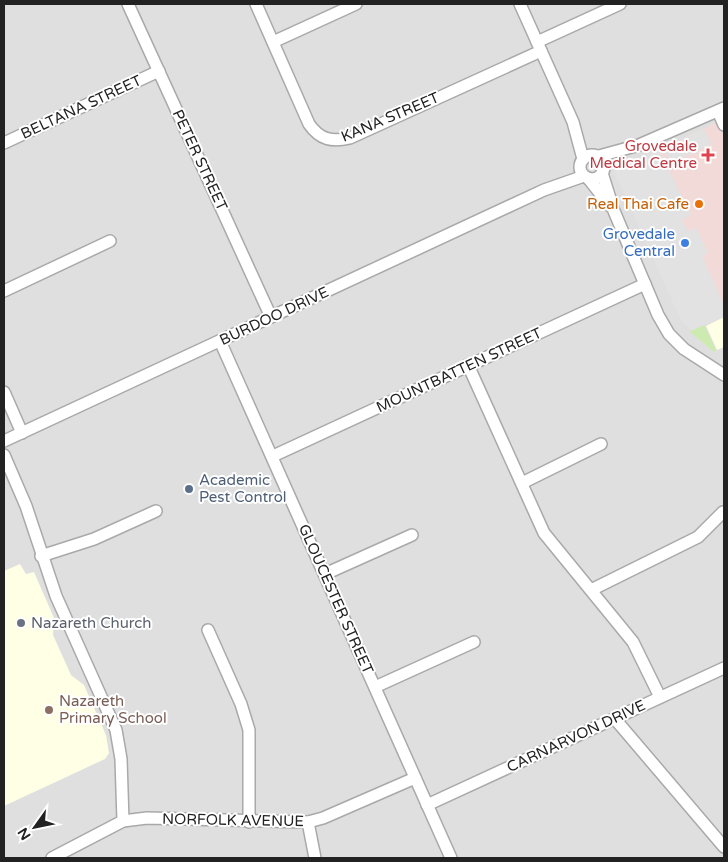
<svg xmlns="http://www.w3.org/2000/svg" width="728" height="862" font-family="'Varela Round',sans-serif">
  <rect width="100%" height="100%" fill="#f2efe9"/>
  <rect fill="#e0dfdf" x="4" y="4" width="720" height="854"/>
  <polygon fill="#f2dad9" points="717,122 724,138 724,316 691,331 681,320 614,171"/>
  <g fill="#ffffe5">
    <polygon points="724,317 724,347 717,350 706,326"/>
    <polygon points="20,564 26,574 34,572 54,618 53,635 71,675 84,685 106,735 109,753 105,759 4,806 4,571"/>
  </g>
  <polygon fill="#cdebb0" points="704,325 716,350 714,352 689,331"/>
  <g fill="#e2e2e2">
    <polygon points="704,129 711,144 671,163 663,147"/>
    <polygon points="659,150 691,215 682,220 688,231 696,228 708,253 702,256 724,305 724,316 691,331 681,320 614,171"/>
  </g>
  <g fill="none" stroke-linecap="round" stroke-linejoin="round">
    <g stroke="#a9a9a9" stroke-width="14">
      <g id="minor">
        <polyline points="128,4 271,317"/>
        <path d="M256,4L309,124C320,140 332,142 350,138L541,51"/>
        <polyline points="520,4 573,122 583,159"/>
        <polyline points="273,42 356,4"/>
        <polyline points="537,42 620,4"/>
        <polyline points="718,111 724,125"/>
        <polyline points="4,143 159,71"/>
        <circle cx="592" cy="167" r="12"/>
        <polyline points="599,156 639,145 724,108"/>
        <polyline points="602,173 614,211 658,315 669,334 684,349 724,375"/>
        <polyline points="588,178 610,206"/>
        <polyline points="4,291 110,241"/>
        <polyline points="220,341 451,858"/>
        <polyline points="468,365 544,533 633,642 660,697"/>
        <polyline points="4,392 22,433"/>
        <polyline points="4,441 544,190 584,176"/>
        <polyline points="4,455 26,506 56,596 116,730 121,759 123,821"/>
        <polyline points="273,456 645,284"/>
        <polyline points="522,483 601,444"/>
        <polyline points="41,556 94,539 156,511"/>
        <polyline points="325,574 412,535"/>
        <polyline points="591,590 698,537 723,512"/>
        <polyline points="208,630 241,704 249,730 249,822"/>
        <polyline points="375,687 474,642"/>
        <polyline points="615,719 724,847"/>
        <polyline points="427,805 724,668"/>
        <polyline points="308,822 315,858"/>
        <polyline points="52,858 123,821 147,818 308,822 323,818 415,778"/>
      </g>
    </g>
    <use href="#minor" stroke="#fff" stroke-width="11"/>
  </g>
  <path fill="#e0444e" stroke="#fff" stroke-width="2" d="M705.5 147.5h5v5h5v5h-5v5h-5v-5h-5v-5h5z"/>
  <circle fill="#e8710a" stroke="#fff" stroke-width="2" cx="699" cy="204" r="5"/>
  <circle fill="#3f7fe0" stroke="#fff" stroke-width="2" cx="685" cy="243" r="5"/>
  <circle fill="#5c6f8a" stroke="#fff" stroke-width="2" cx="189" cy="489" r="5"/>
  <circle fill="#6b7280" stroke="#fff" stroke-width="2" cx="21" cy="623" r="5"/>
  <circle fill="#8d6e63" stroke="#fff" stroke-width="2" cx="49" cy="710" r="5"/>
  <g text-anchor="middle" stroke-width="4" stroke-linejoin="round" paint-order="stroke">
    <g font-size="15" fill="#222" stroke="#fff">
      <text transform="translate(81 107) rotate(-25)" y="5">BELTANA STREET</text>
      <text transform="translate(390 117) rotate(-23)" y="5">KANA STREET</text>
      <text transform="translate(200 160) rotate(65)" y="5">PETER STREET</text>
      <text transform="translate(274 316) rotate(-25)" y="5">BURDOO DRIVE</text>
      <text transform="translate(459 370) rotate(-25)" y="5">MOUNTBATTEN STREET</text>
      <text transform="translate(336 599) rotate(66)" y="5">GLOUCESTER STREET</text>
      <text transform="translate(576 736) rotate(-25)" y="5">CARNARVON DRIVE</text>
      <text transform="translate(233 820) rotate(1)" y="5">NORFOLK AVENUE</text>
    </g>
    <g font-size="15" fill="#be3a42" stroke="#fff" text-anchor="end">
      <text x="697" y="151">Grovedale<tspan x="697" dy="17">Medical Centre</tspan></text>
    </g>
    <g font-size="15" fill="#c56008" stroke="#fff" text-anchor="end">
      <text x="689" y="209">Real Thai Cafe</text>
    </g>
    <g font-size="15" fill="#366cbe" stroke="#fff" text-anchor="end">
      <text x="675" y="239">Grovedale<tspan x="675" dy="17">Central</tspan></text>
    </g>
    <g font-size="15" fill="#4e5e75" stroke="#fff" text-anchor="start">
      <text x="199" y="485">Academic<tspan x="199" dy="17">Pest Control</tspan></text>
    </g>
    <g font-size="15" fill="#5b616d" stroke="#fff" text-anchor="start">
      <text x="31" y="628">Nazareth Church</text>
    </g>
    <g font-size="15" fill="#785e54" stroke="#fff" text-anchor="start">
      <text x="59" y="706">Nazareth<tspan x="59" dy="17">Primary School</tspan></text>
    </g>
  </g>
  <rect width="728" height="862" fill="none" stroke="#222222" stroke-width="10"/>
  <g transform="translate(35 827) rotate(237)" stroke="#ffffff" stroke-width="4" paint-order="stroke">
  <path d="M0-4L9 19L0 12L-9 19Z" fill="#222222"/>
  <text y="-8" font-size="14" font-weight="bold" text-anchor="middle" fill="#222222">N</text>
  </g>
</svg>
